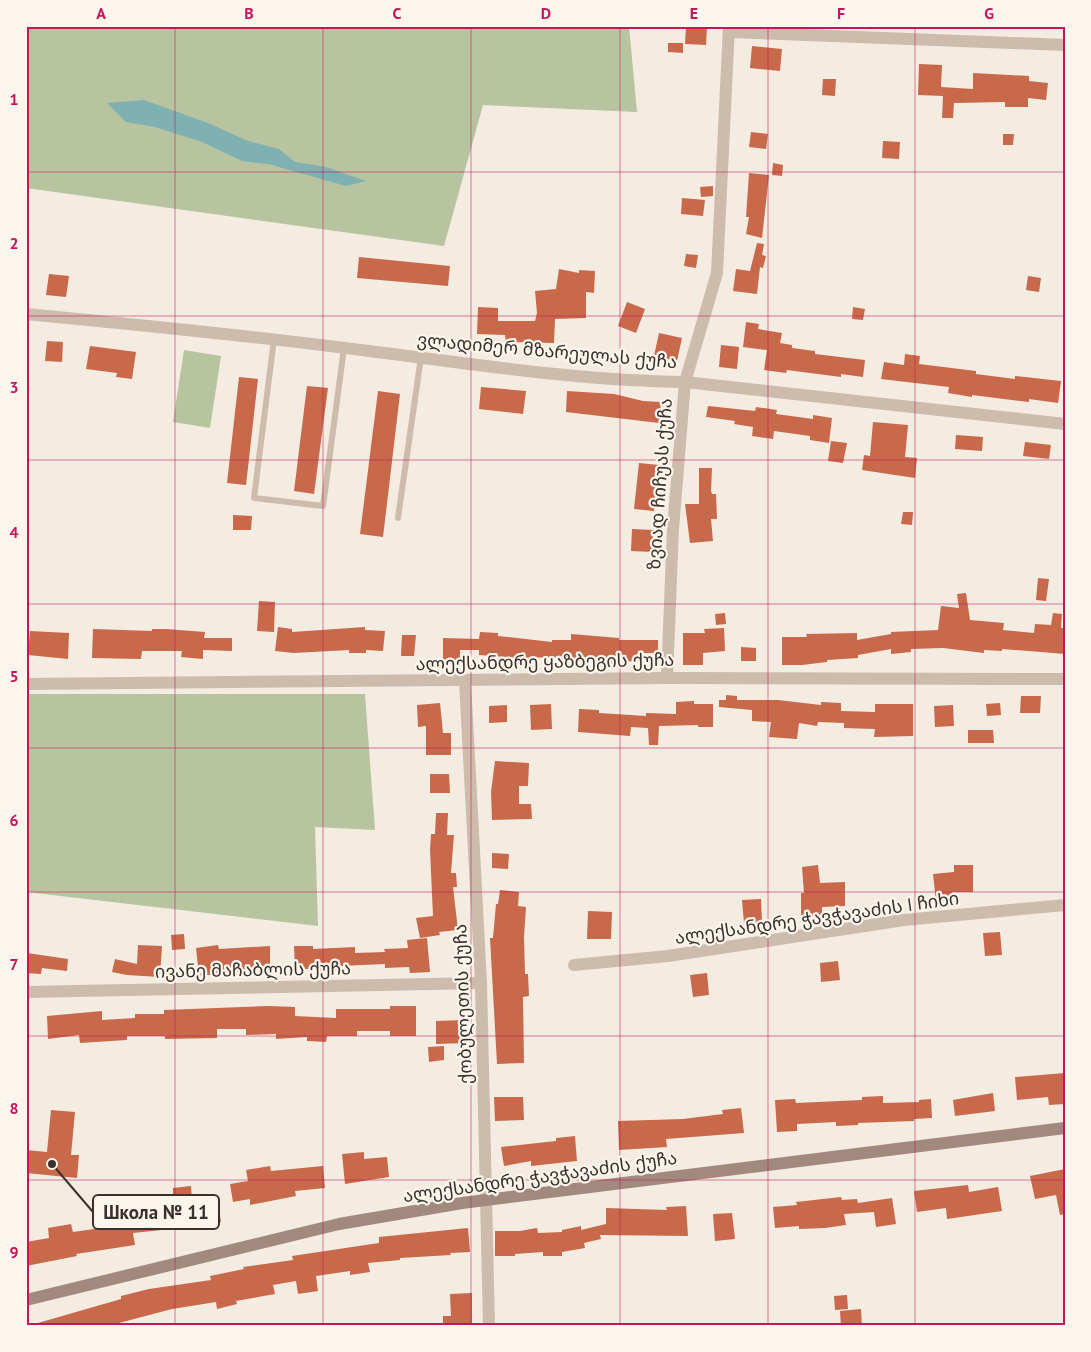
<svg xmlns="http://www.w3.org/2000/svg" width="1091" height="1352" font-family="'PT Sans','Noto Sans Georgian',sans-serif">
  <rect width="100%" height="100%" fill="#f4ebe1"/>
  <g fill="#b8c4a0">
    <polygon points="26,26 629,26 637,112 483,105 444,246 26,188"/>
    <polygon points="184,350 221,356 210,428 173,422"/>
    <polygon points="26,694 365,694 375,830 315,827 318,926 26,892"/>
  </g>
  <polygon fill="#7fb0b2" points="144,100 208,123 248,141 279,149 295,162 326,167 366,181 346,186 268,164 242,161 202,142 155,127 126,122 107,103"/>
  <g fill="#c8694b">
    <polygon points="686,26 707,27 706,45 685,44"/>
    <polygon points="668,43 683,43 683,53 668,52"/>
    <polygon points="752,46 782,49 780,71 750,68"/>
    <polygon points="919,64 942,65 941,87 973,89 973,73 1029,76 1029,81 1048,83 1046,100 1028,98 1028,107 1005,107 1005,102 954,103 953,118 942,118 943,96 918,95"/>
    <polygon points="823,79 836,79 835,96 822,95"/>
    <polygon points="751,132 768,134 766,149 749,147"/>
    <polygon points="1003,134 1014,134 1013,145 1003,145"/>
    <polygon points="883,141 900,142 899,159 882,158"/>
    <polygon points="773,163 783,165 782,176 772,175"/>
    <polygon points="749,173 769,175 762,238 746,234 749,217 746,217"/>
    <polygon points="713,186 713,196 701,197 700,187"/>
    <polygon points="682,198 705,200 703,216 681,214"/>
    <polygon points="757,243 764,244 762,255 766,256 763,268 760,267 757,294 733,291 736,269 750,271"/>
    <polygon points="686,254 698,255 696,268 684,266"/>
    <polygon points="359,257 450,266 448,286 357,278"/>
    <polygon points="559,269 579,273 579,270 595,271 594,293 586,292 586,318 555,319 554,343 506,342 505,335 477,334 478,307 498,308 498,321 535,321 537,313 535,291 556,289"/>
    <polygon points="49,274 69,276 66,297 46,295"/>
    <polygon points="1028,276 1041,278 1039,292 1026,290"/>
    <polygon points="627,302 645,309 636,333 618,326"/>
    <polygon points="853,307 865,309 863,320 852,319"/>
    <polygon points="746,322 759,324 758,329 782,333 780,343 792,345 792,348 815,351 815,354 865,360 863,377 841,374 841,377 787,370 786,373 764,370 767,350 743,347"/>
    <polygon points="659,333 682,338 677,361 654,356"/>
    <polygon points="47,341 63,342 62,362 45,361"/>
    <polygon points="721,345 739,347 737,369 719,367"/>
    <polygon points="90,346 136,352 132,379 116,377 117,373 86,369"/>
    <polygon points="905,354 920,356 919,364 976,371 976,374 1015,379 1015,376 1061,381 1058,403 1029,399 1029,402 972,395 972,397 948,393 949,387 881,379 884,362 904,365"/>
    <polygon points="239,377 258,379 246,485 227,483"/>
    <polygon points="307,386 328,388 314,494 294,491"/>
    <polygon points="481,387 526,391 523,414 479,409"/>
    <polygon points="378,391 400,394 383,537 360,534"/>
    <polygon points="567,391 614,394 643,401 661,402 659,423 566,412"/>
    <polygon points="708,406 755,411 756,407 777,410 776,414 813,419 813,415 832,418 829,443 810,440 810,436 774,431 773,439 752,436 753,427 734,424 735,421 706,417"/>
    <polygon points="873,422 908,425 905,457 917,458 915,478 862,470 864,455 870,456"/>
    <polygon points="956,435 983,437 982,451 955,449"/>
    <polygon points="831,441 847,443 843,463 828,461"/>
    <polygon points="1025,442 1051,445 1049,459 1023,456"/>
    <polygon points="639,463 659,465 654,511 634,509"/>
    <polygon points="699,468 712,468 711,491 712,494 716,494 717,519 711,519 713,541 690,543 685,504 699,504"/>
    <polygon points="903,512 913,512 912,525 901,524"/>
    <polygon points="233,515 252,516 251,530 233,530"/>
    <polygon points="632,529 653,530 652,552 631,551"/>
    <polygon points="1038,578 1049,579 1046,601 1036,600"/>
    <polygon points="966,593 970,620 1004,623 1003,630 1034,633 1035,624 1051,625 1053,613 1062,614 1061,628 1065,628 1065,654 1002,649 1002,651 984,650 984,653 943,648 911,649 911,652 891,654 891,649 858,655 858,658 827,660 827,662 802,665 782,665 782,637 807,637 806,634 857,633 857,640 891,634 891,632 938,630 941,606 959,608 957,594"/>
    <polygon points="259,601 275,602 274,632 257,631"/>
    <polygon points="725,613 726,624 716,625 715,614"/>
    <polygon points="278,627 292,629 292,632 365,627 365,630 385,631 383,651 366,650 366,653 349,653 349,650 294,653 275,651"/>
    <polygon points="724,628 725,651 703,653 703,665 683,665 683,633 705,633 704,629"/>
    <polygon points="93,629 152,631 152,629 166,629 205,632 204,638 232,638 232,651 203,650 203,659 181,657 182,651 142,651 141,659 92,658"/>
    <polygon points="30,631 69,633 68,659 28,655"/>
    <polygon points="480,632 498,633 498,636 552,642 552,640 571,640 571,634 619,638 619,640 658,640 658,653 638,653 638,661 617,662 617,665 598,664 598,661 570,659 570,657 519,658 479,655 479,650 460,650 460,665 443,665 443,638 479,639"/>
    <polygon points="402,635 416,635 414,656 401,656"/>
    <polygon points="741,647 756,648 756,661 741,661"/>
    <polygon points="726,695 737,696 737,700 778,700 821,705 821,702 841,703 841,711 875,712 875,704 913,704 913,736 874,737 875,729 844,728 844,723 818,722 817,726 799,723 797,739 769,737 771,722 752,721 752,710 719,707 719,700 726,700"/>
    <polygon points="1021,696 1041,696 1040,713 1020,713"/>
    <polygon points="694,701 694,704 713,704 713,727 698,727 698,725 659,726 658,745 649,745 648,728 631,727 630,736 578,732 579,709 599,710 599,713 646,716 646,713 676,714 676,702"/>
    <polygon points="440,703 443,733 451,733 451,755 426,755 426,726 418,727 417,705"/>
    <polygon points="1000,703 1001,715 987,716 986,704"/>
    <polygon points="551,704 552,729 531,730 530,705"/>
    <polygon points="507,705 507,722 489,723 489,706"/>
    <polygon points="953,705 954,726 935,727 934,706"/>
    <polygon points="968,730 993,730 994,743 968,743"/>
    <polygon points="495,761 529,763 528,786 519,786 519,804 531,804 532,819 492,820 491,792"/>
    <polygon points="430,774 449,774 450,793 430,793"/>
    <polygon points="436,813 448,813 447,835 454,835 451,873 456,873 457,887 453,887 458,930 439,932 440,935 420,938 416,918 433,916 430,850 431,834 435,834"/>
    <polygon points="492,853 509,854 508,869 492,868"/>
    <polygon points="818,865 820,883 845,882 845,906 822,907 822,917 801,917 801,893 804,893 802,867"/>
    <polygon points="954,865 973,865 973,892 952,892 953,899 936,901 933,874 954,872"/>
    <polygon points="500,890 519,892 518,906 526,907 524,937 525,974 528,974 529,996 523,997 524,1063 497,1064 490,938 493,938 496,904 498,904"/>
    <polygon points="761,899 762,922 744,923 742,900"/>
    <polygon points="588,911 612,912 611,939 587,939"/>
    <polygon points="1000,932 1002,955 985,956 983,933"/>
    <polygon points="184,934 185,949 172,950 171,935"/>
    <polygon points="427,938 430,972 410,973 409,967 385,968 385,964 339,966 340,970 319,972 319,969 295,969 294,946 313,946 313,949 355,947 355,953 385,952 384,949 408,948 407,940"/>
    <polygon points="138,945 162,946 160,977 127,975 112,972 115,959 137,964"/>
    <polygon points="218,945 219,949 270,946 270,968 199,976 196,948"/>
    <polygon points="27,953 68,959 67,971 42,968 41,974 26,973"/>
    <polygon points="838,961 840,980 821,982 820,963"/>
    <polygon points="707,973 709,995 693,997 690,975"/>
    <polygon points="269,1006 295,1007 295,1016 336,1018 336,1009 390,1009 390,1006 416,1006 416,1036 390,1036 390,1031 357,1031 357,1036 327,1036 326,1042 307,1041 307,1037 276,1039 276,1034 246,1035 246,1029 217,1029 217,1038 165,1039 165,1036 127,1036 127,1040 80,1043 79,1035 48,1039 47,1016 102,1011 102,1020 135,1018 135,1014 164,1014 164,1010"/>
    <polygon points="466,1020 467,1043 436,1044 436,1021"/>
    <polygon points="444,1046 444,1060 429,1062 428,1047"/>
    <polygon points="1065,1073 1065,1104 1049,1105 1048,1097 1017,1100 1015,1077"/>
    <polygon points="993,1093 995,1111 955,1116 953,1100"/>
    <polygon points="883,1096 883,1103 919,1102 919,1100 931,1099 932,1118 914,1119 914,1121 858,1123 858,1125 836,1126 836,1122 797,1124 797,1131 777,1132 775,1100 795,1099 796,1103 862,1100 862,1097"/>
    <polygon points="494,1097 523,1097 524,1120 495,1121"/>
    <polygon points="741,1108 744,1133 666,1139 667,1147 619,1150 618,1121 683,1119 723,1114 722,1110"/>
    <polygon points="51,1110 75,1112 71,1155 79,1155 77,1178 26,1173 26,1150 47,1152"/>
    <polygon points="575,1136 577,1161 531,1166 531,1161 504,1166 501,1147 556,1141 556,1138"/>
    <polygon points="364,1152 364,1159 387,1157 389,1177 345,1184 342,1154"/>
    <polygon points="270,1166 271,1171 323,1166 325,1188 295,1191 296,1196 250,1205 250,1199 233,1202 230,1184 248,1181 246,1170"/>
    <polygon points="1065,1169 1065,1214 1060,1215 1056,1195 1035,1199 1030,1176"/>
    <polygon points="968,1185 969,1192 998,1187 1002,1211 947,1219 946,1208 917,1212 914,1191"/>
    <polygon points="191,1186 192,1200 217,1196 221,1222 202,1224 200,1214 160,1218 162,1230 133,1233 135,1245 76,1254 77,1256 26,1266 26,1242 49,1238 48,1228 71,1224 73,1232 108,1227 107,1219 141,1214 140,1203 173,1199 173,1188"/>
    <polygon points="841,1197 842,1200 857,1199 858,1203 892,1198 896,1224 876,1227 874,1212 844,1214 846,1225 825,1228 799,1229 799,1226 775,1228 773,1207 797,1205 796,1202"/>
    <polygon points="686,1206 688,1236 600,1235 601,1239 584,1243 585,1248 562,1252 562,1256 543,1256 543,1252 515,1254 515,1256 495,1256 495,1231 520,1231 537,1228 538,1233 562,1232 562,1230 581,1226 581,1230 606,1224 606,1208 667,1210 666,1207"/>
    <polygon points="732,1213 735,1239 715,1241 713,1214"/>
    <polygon points="468,1228 470,1252 450,1253 451,1255 400,1258 400,1260 368,1263 370,1272 350,1275 350,1271 316,1276 318,1291 298,1294 296,1281 273,1285 275,1294 236,1301 237,1304 217,1309 216,1302 172,1309 119,1323 119,1326 38,1326 38,1323 121,1299 121,1296 149,1289 211,1280 210,1276 244,1269 243,1267 293,1260 292,1256 379,1243 379,1237"/>
    <polygon points="472,1293 472,1326 443,1326 443,1316 451,1316 450,1294"/>
    <polygon points="847,1295 848,1309 835,1310 834,1296"/>
    <polygon points="861,1309 862,1326 841,1326 840,1311"/>
  </g>
  <g fill="none" stroke-linecap="round" stroke-linejoin="round">
    <g stroke="#cdbbac" stroke-width="6">
      <polyline points="274,339 254,498 323,506 344,348"/>
      <polyline points="398,518 421,357"/>
    </g>
    <g stroke="#cdbbac" stroke-width="12">
      <polyline points="729,32 1065,45"/>
      <path d="M26,314C141,325 255,336 369,351C474,364 580,381 685,382L1065,424"/>
      <polyline points="667,678 673,529 685,382 717,273 729,26"/>
      <polyline points="465,681 481,983 489,1326"/>
      <polyline points="26,684 667,678 1065,679"/>
      <polyline points="574,965 668,956 904,920 1065,905"/>
      <polyline points="26,992 481,983"/>
    </g>
    <polyline stroke="#a18a7d" stroke-width="12" points="26,1300 339,1224 462,1203 1065,1128"/>
  </g>
  <path fill="none" stroke="#c2185b" stroke-width="1" stroke-opacity="0.55" d="M175,26V1326M323,26V1326M471,26V1326M620,26V1326M768,26V1326M915,26V1326M26,172H1065M26,316H1065M26,460H1065M26,604H1065M26,748H1065M26,892H1065M26,1036H1065M26,1180H1065"/>
  <g text-anchor="middle" stroke-width="4.5" stroke-linejoin="round" paint-order="stroke">
    <g font-size="18" fill="#3b302b" stroke="#fbf5ee">
      <text transform="translate(547 351) rotate(5)" y="6">ვლადიმერ მზარეულას ქუჩა</text>
      <text transform="translate(660 484) rotate(-86)" y="6">ზვიად ჩიჩუას ქუჩა</text>
      <text transform="translate(545 662) rotate(-1)" y="6">ალექსანდრე ყაზბეგის ქუჩა</text>
      <text transform="translate(817 918) rotate(-8)" y="6">ალექსანდრე ჭავჭავაძის I ჩიხი</text>
      <text transform="translate(253 970) rotate(-1)" y="6">ივანე მაჩაბლის ქუჩა</text>
      <text transform="translate(463 1004) rotate(-92)" y="6">ქობულეთის ქუჩა</text>
      <text transform="translate(540 1177) rotate(-8)" y="6">ალექსანდრე ჭავჭავაძის ქუჩა</text>
    </g>
  </g>
  <path fill="none" stroke="#3b302b" stroke-width="2" d="M52 1164L93 1212"/>
  <circle fill="#3b302b" stroke="#fbf5ee" stroke-width="2" cx="52" cy="1164" r="5"/>
  <rect fill="#fbf5ee" stroke="#3b302b" stroke-width="2" x="93" y="1195" width="126" height="34" rx="5"/>
  <g font-size="19" text-anchor="middle" font-weight="bold" fill="#3b302b">
    <text x="156" y="1219">Школа № 11</text>
  </g>
  <rect width="1091" height="1352" fill="none" stroke="#fbf5ee" stroke-width="55"/>
  <rect x="28" y="28" width="1036" height="1296" fill="none" stroke="#c2185b" stroke-width="2"/>
  <g font-size="16" text-anchor="middle" font-weight="bold" fill="#c2185b">
    <text x="101" y="19">A</text>
    <text x="249" y="19">B</text>
    <text x="397" y="19">C</text>
    <text x="546" y="19">D</text>
    <text x="694" y="19">E</text>
    <text x="841" y="19">F</text>
    <text x="989" y="19">G</text>
    <text x="14" y="105">1</text>
    <text x="14" y="249">2</text>
    <text x="14" y="393">3</text>
    <text x="14" y="538">4</text>
    <text x="14" y="682">5</text>
    <text x="14" y="826">6</text>
    <text x="14" y="970">7</text>
    <text x="14" y="1114">8</text>
    <text x="14" y="1258">9</text>
  </g>
</svg>
